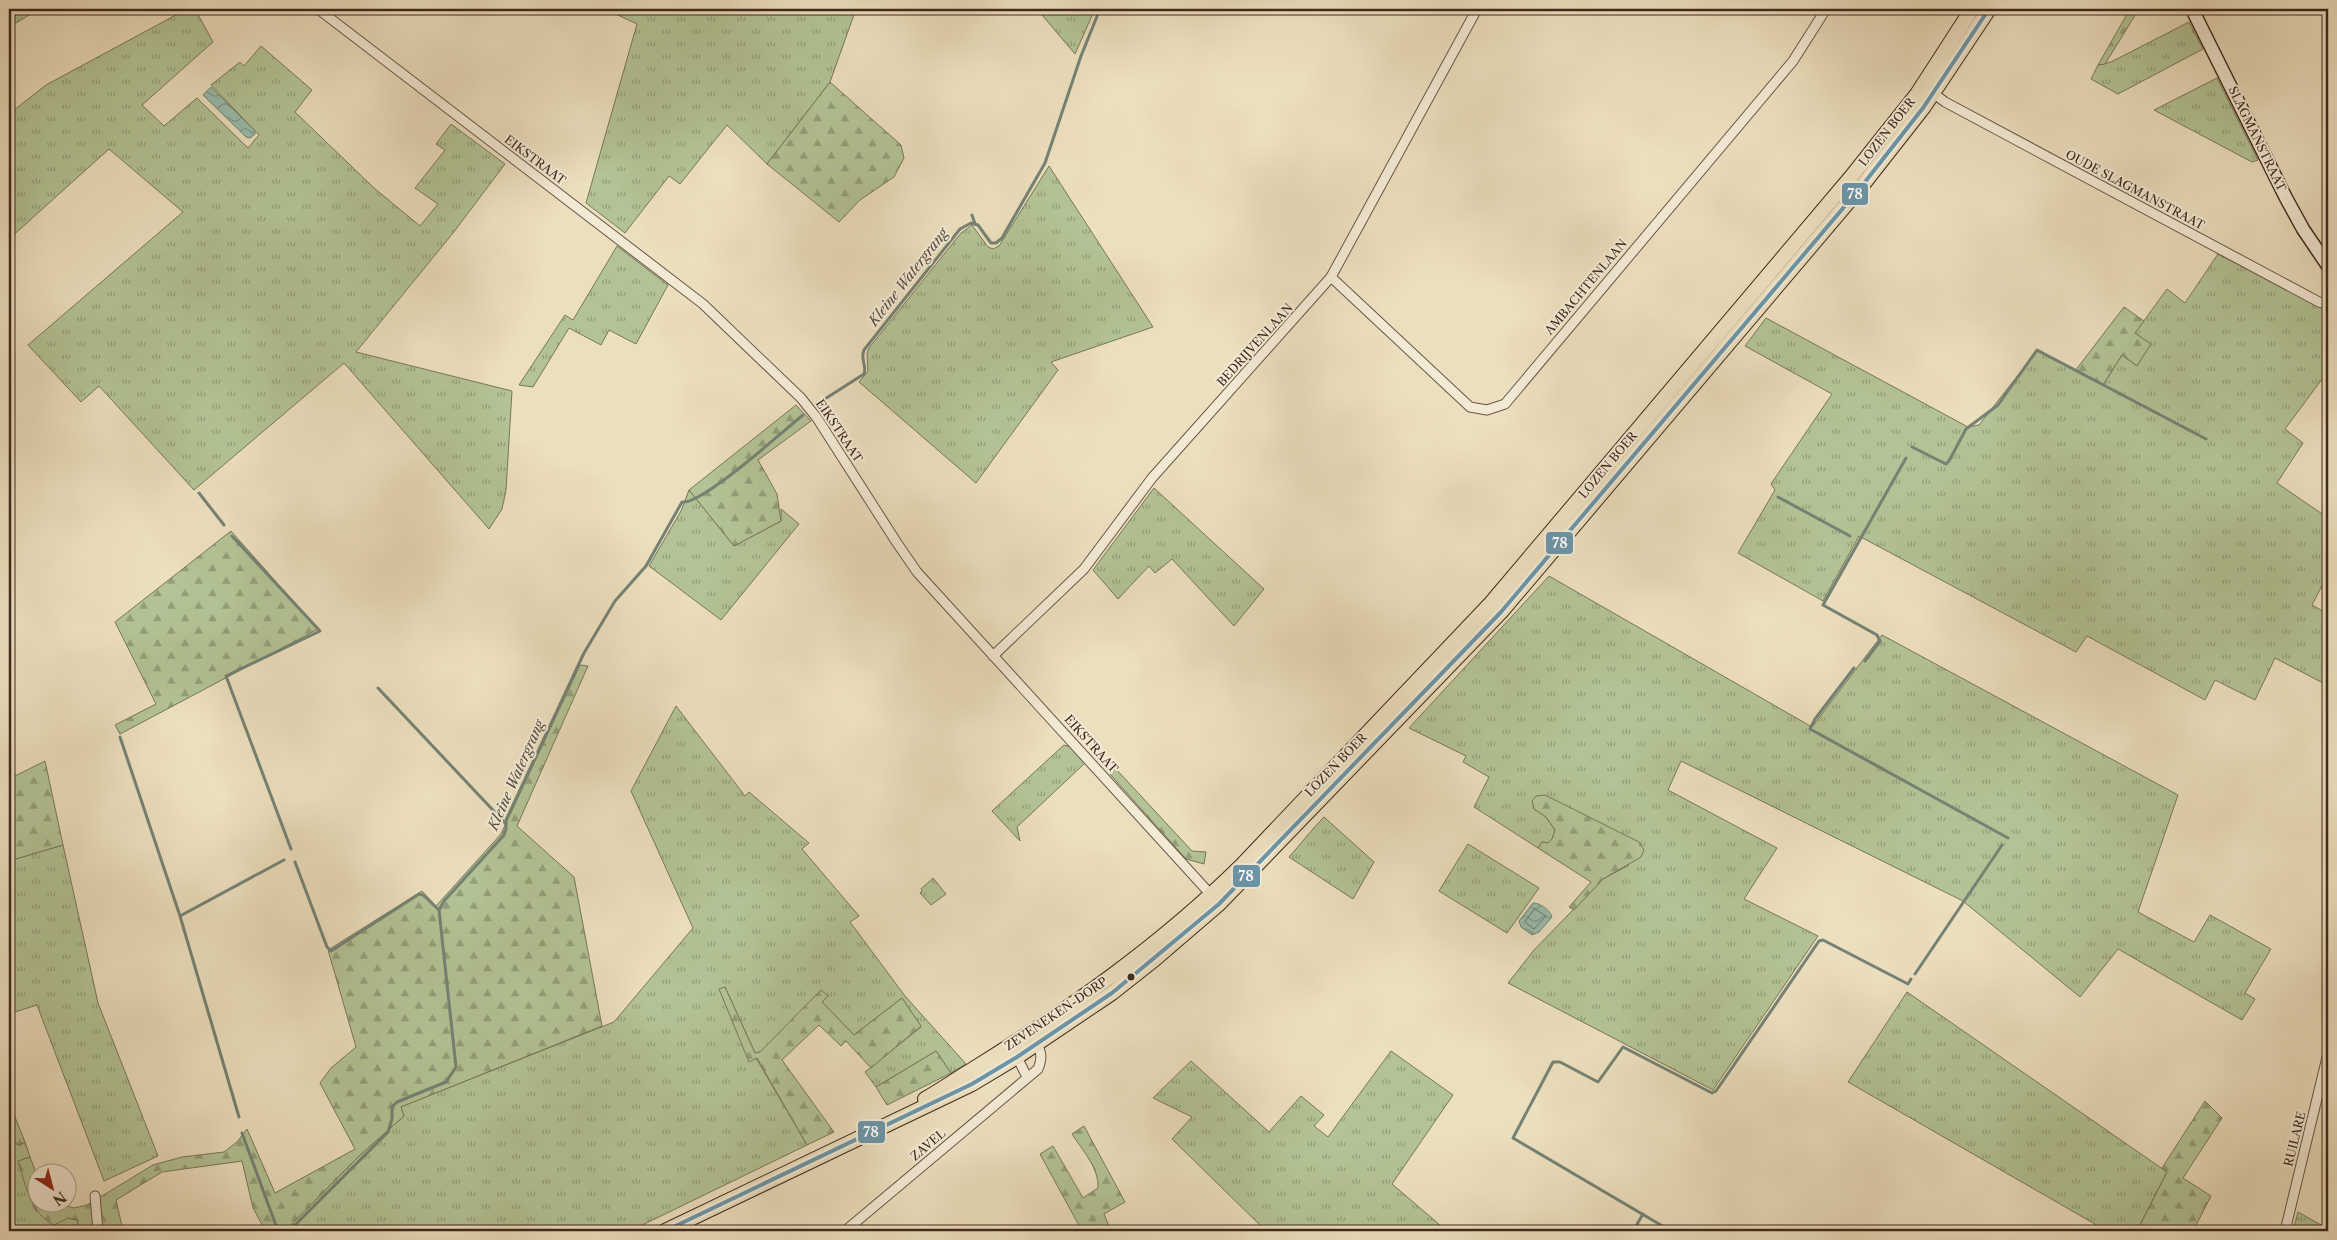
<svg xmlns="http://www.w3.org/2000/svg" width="2337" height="1240" font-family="'Libre Caslon Text',serif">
  <defs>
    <pattern id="grass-tufts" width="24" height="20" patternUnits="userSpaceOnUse" patternTransform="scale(1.25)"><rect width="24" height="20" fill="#b3c395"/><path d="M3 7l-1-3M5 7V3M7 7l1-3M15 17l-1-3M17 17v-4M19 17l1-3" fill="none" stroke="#939e79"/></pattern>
    <pattern id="forest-firs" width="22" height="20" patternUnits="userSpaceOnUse" patternTransform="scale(1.25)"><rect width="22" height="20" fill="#b3c395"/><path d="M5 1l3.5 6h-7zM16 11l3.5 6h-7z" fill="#939e79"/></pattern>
    <pattern id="water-waves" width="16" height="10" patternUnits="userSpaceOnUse" patternTransform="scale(1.25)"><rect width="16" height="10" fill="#99bdad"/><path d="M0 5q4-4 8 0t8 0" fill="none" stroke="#7e9a8c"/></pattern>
  </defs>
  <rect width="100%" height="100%" fill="#ecdfbe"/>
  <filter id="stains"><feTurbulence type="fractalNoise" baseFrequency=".004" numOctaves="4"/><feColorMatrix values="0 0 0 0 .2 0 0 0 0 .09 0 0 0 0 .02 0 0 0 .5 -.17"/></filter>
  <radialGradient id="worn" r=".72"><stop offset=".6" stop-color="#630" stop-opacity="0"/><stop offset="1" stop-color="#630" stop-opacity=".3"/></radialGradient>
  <g fill="url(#grass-tufts)" stroke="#78765a">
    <polygon points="9,9 39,9 11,26 9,24"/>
    <polygon points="187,9 195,9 213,42 142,105 164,126 197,98 248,148 259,135 211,85 240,62 244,66 261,46 312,90 295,112 374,188 420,226 438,204 415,188 445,150 436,144 451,124 505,164 453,233 356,352 512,391 506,490 502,509 489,529 344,363 194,490 99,386 81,402 28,345 183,212 109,149 9,239 9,114 46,85"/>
    <polygon points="605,9 856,9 830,82 767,164 727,125 680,184 669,176 625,233 586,203 637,24"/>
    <polygon points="1037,9 1095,9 1075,54"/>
    <polygon points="2189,22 2203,49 2118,94 2091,79 2098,65 2111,62"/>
    <polygon points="2217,78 2258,160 2252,162 2154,110"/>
    <polygon points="1049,166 1153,327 1051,362 1058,370 976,483 859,382 868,371 867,353 869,348 961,233 972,225 988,247 993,249 999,246"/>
    <polygon points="617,246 668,285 636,344 609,330 601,345 569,328 533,387 519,385 565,315 573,320"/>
    <polygon points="2218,254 2328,311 2328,371 2285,429 2303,443 2277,483 2328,518 2328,574 2312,605 2328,614 2328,674 2323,683 2275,658 2255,700 2215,680 2205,700 2087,636 2076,652 1859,536 1823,601 1738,553 1775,490 1771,484 1832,394 1745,346 1766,318 1968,427 1979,425 2037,351 2103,385 2122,355 2137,366 2150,344 2135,333 2167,289 2185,303"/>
    <polygon points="1154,488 1264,589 1234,626 1172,559 1155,573 1149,566 1118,599 1093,570"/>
    <polygon points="689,490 734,546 781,521 781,509 799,524 721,620 649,566 681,511"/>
    <polygon points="1549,576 1812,727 1882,635 2178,795 2138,912 2194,942 2210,915 2271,949 2245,993 2255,999 2242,1020 2118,949 2080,997 1963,901 1681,761 1668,790 1777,848 1744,899 1818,936 1713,1090 1508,983 1534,950 1603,879 1629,865 1534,809 1546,817 1555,830 1552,839 1548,843 1542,842 1538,848 1474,807 1489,777 1463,762 1466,756 1409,728"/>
    <polygon points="676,706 745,796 749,792 809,843 802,849 859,916 850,922 905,996 966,1064 951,1073 936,1051 876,1087 865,1072 921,1027 902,998 854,1035 822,1002 760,1052 755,1053 725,987 749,1061 756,1058 807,1145 630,1231 285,1231 359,1156 404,1116 400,1107 614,1022 693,928 631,791"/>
    <polygon points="1064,745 1071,747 1085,763 1017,827 1020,841 992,811"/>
    <path d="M1324,817L1374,862L1353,899L1289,857C1301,844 1311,830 1324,817Z"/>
    <polygon points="1468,844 1539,888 1507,933 1439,891"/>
    <polygon points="63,845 98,1003 158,1156 104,1181 37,1005 9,1014 9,861"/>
    <polygon points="933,878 946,894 931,905 920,893 922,891 921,889"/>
    <polygon points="1907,992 2167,1172 2137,1231 2107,1231 1848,1082"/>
    <polygon points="1391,1051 1453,1095 1392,1184 1447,1231 1266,1231 1172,1139 1192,1117 1153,1098 1191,1061 1269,1132 1301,1096 1324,1115 1314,1126 1328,1137"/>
    <polygon points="9,1132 13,1142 19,1145 25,1142 30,1157 18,1162 36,1211 77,1220 80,1231 9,1231"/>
    <polygon points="2298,1212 2328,1229 2328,1231 2293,1231"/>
  </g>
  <g fill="url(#forest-firs)" stroke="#78765a">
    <polygon points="2130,9 2139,9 2105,64 2098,65"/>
    <polygon points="830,82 901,145 904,158 894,177 860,200 839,222 767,164"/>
    <polygon points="2124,307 2144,321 2135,333 2151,344 2137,366 2122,355 2103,385 2075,371"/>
    <polygon points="796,405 811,421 758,460 777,494 781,521 734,546 689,490"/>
    <polygon points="231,531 318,629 120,734 115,725 156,704 115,622"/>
    <path d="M580,665L588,666L517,826L574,877L602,1026L401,1107L404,1116L359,1156L285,1231H254L264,1228L253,1208L242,1161L162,1172L116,1200L123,1231H80L77,1220L68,1218L54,1225C30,1213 26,1186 18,1161L30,1157L37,1175L38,1202L57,1203L74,1208L87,1205L153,1165L182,1157L224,1152L237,1142L247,1129L275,1193L355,1149L320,1083L331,1068L356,1047L328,950L422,891L436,906L501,834Z"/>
    <polygon points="45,761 63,845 9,861 9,779"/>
    <polygon points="1115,768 1192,851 1206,852 1204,864 1186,859 1110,774"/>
    <polygon points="1545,795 1639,842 1644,850 1641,857 1603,879 1574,910 1569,907 1591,882 1538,848 1542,842 1548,843 1552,839 1555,830 1546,817 1534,809 1532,801 1536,796"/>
    <polygon points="725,987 755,1053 760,1052 821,990 828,996 822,1002 854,1035 902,998 921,1026 871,1068 846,1041 841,1046 819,1025 782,1060 834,1132 807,1145 757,1058 749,1062 719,989"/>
    <polygon points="936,1051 951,1073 887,1105 876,1087"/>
    <polygon points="2205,1101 2222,1118 2183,1178 2211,1196 2193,1231 2137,1231 2167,1172 2162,1168"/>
    <polygon points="9,1102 25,1142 19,1145 13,1142 9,1132"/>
    <path d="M1084,1126L1125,1202L1104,1214L1111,1231H1082L1040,1154L1053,1146L1083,1198L1098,1188C1099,1168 1083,1151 1072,1134Z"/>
  </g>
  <g fill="url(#water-waves)" stroke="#758274">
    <polygon points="211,87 255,131 255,134 250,138 246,137 203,95"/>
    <path d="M1533,903C1540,903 1550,910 1552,917L1539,932L1532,935L1521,927L1519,921Z"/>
  </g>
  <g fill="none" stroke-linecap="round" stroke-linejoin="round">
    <polygon stroke="#6c7366" stroke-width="1" points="1535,909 1546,916 1534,929 1525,922"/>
    <g stroke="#758274" stroke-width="3">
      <polyline points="972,215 975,224"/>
      <path d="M817,404L864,374C867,366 860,359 864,350L960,229L971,223L978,225L991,243H996L1002,238L1045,163L1081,56L1100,9"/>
      <polyline points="1912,447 1946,464 1949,461 1966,429 1998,405 2037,350 2206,439"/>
      <polyline points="199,493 224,525"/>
      <polyline points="1778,497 1850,536"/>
      <polyline points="232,536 320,631 226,676 291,849"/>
      <polyline points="1865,661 1880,641 1877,635 1823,605 1906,458"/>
      <polyline points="1854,668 1815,719 1810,729 2008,838"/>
      <polyline points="378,688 506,824"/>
      <polyline points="120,737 180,916"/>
      <polyline points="295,862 327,947 331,951 419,894 423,895 439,910"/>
      <polyline points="1915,974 2002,845"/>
      <polyline points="239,1117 180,916 284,860"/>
      <polyline points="242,1133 278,1231"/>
      <path d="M289,1231L388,1132L392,1119V1107L397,1102L446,1082L456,1067L439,910L444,901L504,835L506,829V820L584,653L615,601L646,566L682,502C702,505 783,431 803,415"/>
      <polyline points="1633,1231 1643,1214"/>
      <polyline points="1671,1231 1513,1138 1553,1062 1560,1062 1598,1082 1623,1047 1712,1093 1716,1091 1819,941 1823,940 1908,984 1911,979"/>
    </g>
    <g stroke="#6a5646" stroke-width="11">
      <g id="street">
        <polyline points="318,9 703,304 801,398 817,418 897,543 917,572 1213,897"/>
        <polyline points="1933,93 1945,102 2319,302 2328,304"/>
        <polyline points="1331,277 1470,407 1487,410 1505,404 1793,61 1826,9"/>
        <polyline points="993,656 1084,569 1152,478 1331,277 1477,9"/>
        <polyline points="1015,1053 1027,1077"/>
        <polyline points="95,1196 98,1231"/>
        <path d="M845,1231L1038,1069C1043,1057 1041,1052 1036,1041"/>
        <polyline points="2285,1231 2328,1053"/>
      </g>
    </g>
    <g stroke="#3e291e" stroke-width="15">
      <polyline id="secondary" points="2192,9 2286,198 2303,229 2328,266"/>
    </g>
    <g stroke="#3e291e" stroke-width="16">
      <g id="primary">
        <path d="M925,1099C941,1090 955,1080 970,1071C1067,1011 1160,946 1241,866L1491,603L1851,177L1917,94L1972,9"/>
        <polyline points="665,1231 972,1084 1017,1057 1112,993 1155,959 1219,904 1501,612 1861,187 1923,108 1989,9"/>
      </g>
    </g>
    <use href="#street" stroke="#f3ead5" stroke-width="9"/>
    <use href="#secondary" stroke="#f3ead5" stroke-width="12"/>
    <use href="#primary" stroke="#ecdfbe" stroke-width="14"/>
    <g stroke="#f3ead5" stroke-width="8">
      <polyline id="bus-1" points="665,1231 972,1084 1017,1057 1112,993 1219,904 1501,612 1861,187 1923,108 1989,9"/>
    </g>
    <use href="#bus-1" stroke="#6b96aa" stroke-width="4"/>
  </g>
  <circle fill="#3e291e" stroke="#f3ead5" stroke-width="2" cx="1131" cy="977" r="4.5"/>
  <g text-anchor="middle" stroke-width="4" stroke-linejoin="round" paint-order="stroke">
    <g font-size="12" fill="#3e291e" stroke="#f3ead5">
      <text transform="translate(1887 132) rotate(-52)" y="4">LOZEN BOER</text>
      <text transform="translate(2257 139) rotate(64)" y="4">SLAGMANSTRAAT</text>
      <text transform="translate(535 160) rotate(37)" y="4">EIKSTRAAT</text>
      <text transform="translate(2135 190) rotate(28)" y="4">OUDE SLAGMANSTRAAT</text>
      <text transform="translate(1586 287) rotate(-50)" y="4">AMBACHTENLAAN</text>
      <text transform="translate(1255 345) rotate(-48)" y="4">BEDRIJVENLAAN</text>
      <text transform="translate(839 431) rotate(56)" y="4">EIKSTRAAT</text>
      <text transform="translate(1608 465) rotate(-50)" y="4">LOZEN BOER</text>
      <text transform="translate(1091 744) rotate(48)" y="4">EIKSTRAAT</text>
      <text transform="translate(1336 765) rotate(-46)" y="4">LOZEN BOER</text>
      <text transform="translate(1056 1014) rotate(-34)" y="4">ZEVENEKEN-DORP</text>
      <text transform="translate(2295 1139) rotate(-76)" y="4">RUILARE</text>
      <text transform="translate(928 1145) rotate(-40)" y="4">ZAVEL</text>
    </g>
    <g font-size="14" font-style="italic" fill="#554e42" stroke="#f3ead5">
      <text transform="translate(908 277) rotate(-52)" y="5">Kleine Watergrang</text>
      <text transform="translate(516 775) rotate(-66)" y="5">Kleine Watergrang</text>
    </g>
  </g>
  <g stroke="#f3ead5" stroke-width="2">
    <rect x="1841" y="182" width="28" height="24" rx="5" fill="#6b96aa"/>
    <rect x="1545" y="531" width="29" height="24" rx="5" fill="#6b96aa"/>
    <rect x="1232" y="864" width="29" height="24" rx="5" fill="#6b96aa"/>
    <rect x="857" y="1120" width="29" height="24" rx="5" fill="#6b96aa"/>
  </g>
  <g font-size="14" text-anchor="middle" font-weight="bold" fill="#fff">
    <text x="1855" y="199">78</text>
    <text x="1560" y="548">78</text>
    <text x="1246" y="881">78</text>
    <text x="871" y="1137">78</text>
  </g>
  <rect width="2337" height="1240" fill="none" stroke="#ecdfbe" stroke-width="30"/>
  <rect x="10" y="10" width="2317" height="1220" fill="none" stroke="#3e291e" stroke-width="2.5"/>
  <rect x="15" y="15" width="2307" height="1210" fill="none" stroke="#3e291e"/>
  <g transform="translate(52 1188) rotate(144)"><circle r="24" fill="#f3ead5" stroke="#ab9d8c"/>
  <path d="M0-4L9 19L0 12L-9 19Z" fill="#8f2418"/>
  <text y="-8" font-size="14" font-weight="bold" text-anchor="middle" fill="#3e291e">N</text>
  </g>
  <rect width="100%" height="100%" filter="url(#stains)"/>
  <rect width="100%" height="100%" fill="url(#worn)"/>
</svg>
